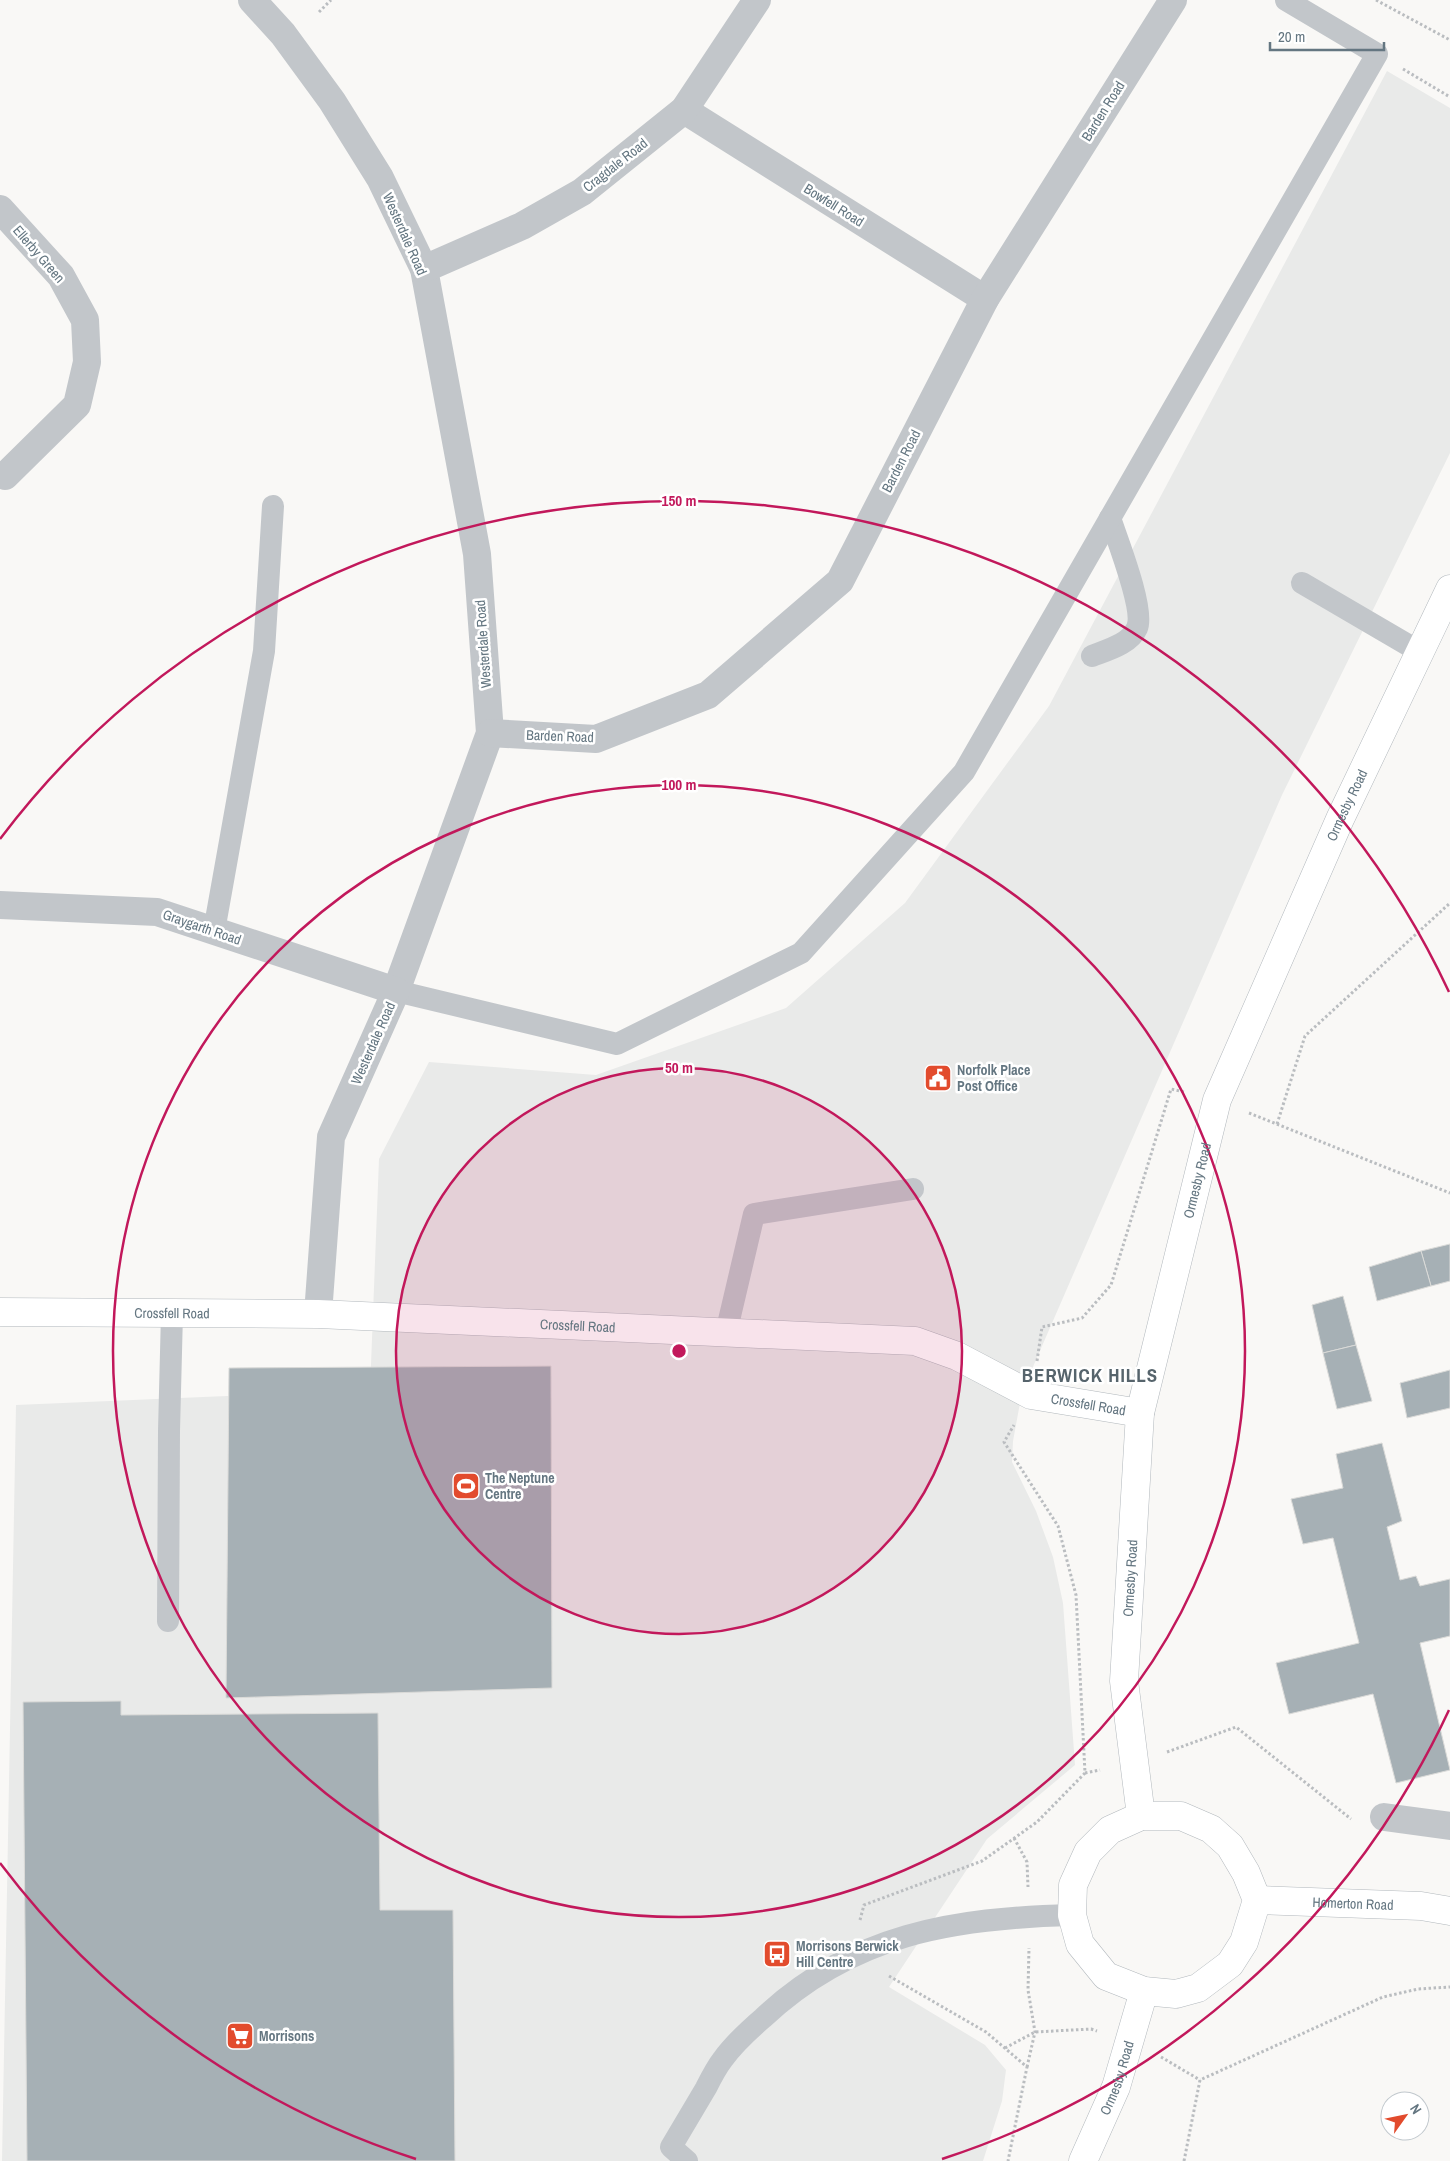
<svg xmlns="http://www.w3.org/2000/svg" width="1450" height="2161" font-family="'Archivo Narrow',sans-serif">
  <rect width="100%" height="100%" fill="#f9f8f6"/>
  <polygon fill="#e9eae9" points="1387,71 1450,108 1450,453 1282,795 1022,1392 1013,1441 1012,1462 1036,1511 1053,1557 1063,1603 1075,1765 987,1839 889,1987 985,2045 1006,2070 1002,2101 983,2161 2,2161 16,1405 370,1390 379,1159 429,1062 596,1075 786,1008 905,903 1049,706"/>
  <g fill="#a6b0b5" stroke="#dadad8">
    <polygon points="1450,1244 1450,1281 1431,1286 1421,1251"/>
    <polygon points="1421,1251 1431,1286 1377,1301 1369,1267"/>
    <polygon points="1343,1296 1356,1345 1323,1353 1312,1305"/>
    <polygon points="1356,1345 1372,1401 1337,1409 1323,1353"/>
    <polygon points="551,1366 552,1688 226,1698 229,1368"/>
    <polygon points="1450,1370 1450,1408 1407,1418 1400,1383"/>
    <polygon points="1382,1443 1402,1521 1387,1527 1400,1580 1416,1576 1420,1586 1450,1579 1450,1636 1420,1643 1450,1770 1396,1783 1373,1694 1289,1714 1276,1663 1359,1643 1333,1538 1303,1544 1291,1499 1343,1488 1336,1454"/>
    <polygon points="121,1701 121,1715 378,1713 380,1910 453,1910 455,2161 27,2161 23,1702"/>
  </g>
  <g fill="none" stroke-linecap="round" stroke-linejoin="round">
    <g stroke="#b2b8bd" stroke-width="29">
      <g id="secondary">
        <path id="s1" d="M0,1312L318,1314L915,1341L957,1356L1031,1395L1140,1413"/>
        <path id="s2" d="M1141,1816L1124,1681L1140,1413L1217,1100L1340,819L1450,589"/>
        <polygon points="1141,1816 1181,1816 1211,1829 1230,1846 1246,1873 1257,1900 1244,1942 1230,1964 1198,1988 1176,1994 1144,1991 1106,1976 1080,1944 1072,1915 1073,1885 1088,1852 1110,1830"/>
        <path id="s3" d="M1257,1900L1421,1906L1450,1911"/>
        <path id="s4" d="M1083,2161L1116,2087L1144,1991"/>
      </g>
    </g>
    <g stroke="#babdc0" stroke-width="3" stroke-dasharray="2.5 2.5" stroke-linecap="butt">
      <polyline points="1376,0 1450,40"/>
      <polyline points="319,12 331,0"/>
      <polyline points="1403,69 1450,97"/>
      <polyline points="1249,1113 1450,1193"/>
      <polyline points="1277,1124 1305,1036 1450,903"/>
      <polyline points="1037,1361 1042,1327 1082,1318 1111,1285 1171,1089 1184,1092"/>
      <polyline points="1167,1752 1236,1727 1351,1819"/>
      <polyline points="1085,1773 1100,1770"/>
      <polyline points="1014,1838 1027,1862 1028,1887"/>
      <polyline points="860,1920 864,1905 982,1861 1037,1822 1085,1773 1076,1595 1058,1526 1004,1442 1014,1425"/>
      <polyline points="889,1976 986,2032 1027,2067 1008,2161"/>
      <polyline points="1005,2048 1035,2032 1091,2029 1097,2031"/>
      <polyline points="1161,2057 1200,2080"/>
      <polyline points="1027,2067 1035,2032 1028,1990 1029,1948"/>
      <polyline points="1184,2161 1200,2080 1383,1997 1418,1989 1450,1987"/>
    </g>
    <g stroke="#c2c6ca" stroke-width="22">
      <polyline points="1302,583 1420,652"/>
      <path d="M1092,656C1107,650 1130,644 1137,628C1145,610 1117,539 1110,518"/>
      <polyline points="214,931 264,651 273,506"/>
      <polyline points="396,991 617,1044 801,953 964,772 1377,54 1286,0"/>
      <polyline points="726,1333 754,1214 913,1189"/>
      <polyline points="168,1621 169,1431 172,1313"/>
      <path d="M687,2161L671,2147C683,2127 694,2108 706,2088C711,2078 716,2068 723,2059C734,2044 749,2030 763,2018C852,1934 954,1918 1072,1915"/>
    </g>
    <g stroke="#c2c6ca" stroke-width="28">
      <polyline points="252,0 283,34 332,101 380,178 424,269 477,554 490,733 396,991 331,1137 318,1314"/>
      <polyline points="684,110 985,299"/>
      <polyline points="0,209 61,276 85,320 87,362 77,405 5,476"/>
      <polyline points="424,269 522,226 582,192 684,110 757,0"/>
      <polyline points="490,733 596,739 708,695 840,581 985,299 1173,0"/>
      <polyline points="0,905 157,912 396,991"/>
      <polyline points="1384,1817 1450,1826"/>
    </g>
    <use href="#secondary" stroke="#fff" stroke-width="28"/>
  </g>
  <circle cx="679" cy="1351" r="283" fill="#c2185b" fill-opacity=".12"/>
  <g fill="none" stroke="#c2185b" stroke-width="2.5">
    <circle cx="679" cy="1351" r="283"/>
    <circle cx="679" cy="1351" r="566"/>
    <path d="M1449 1710A850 850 0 0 1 942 2159M416 2159A850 850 0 0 1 0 1863M0 839A850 850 0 0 1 1449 992"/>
  </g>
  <defs>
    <g id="civic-square" transform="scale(1.4375)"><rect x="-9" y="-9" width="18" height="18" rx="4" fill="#e24b2d" stroke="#fff"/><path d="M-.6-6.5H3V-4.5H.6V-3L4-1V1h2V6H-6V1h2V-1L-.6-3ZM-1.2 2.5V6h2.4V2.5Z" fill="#fff"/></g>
    <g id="stadium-square" transform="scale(1.4375)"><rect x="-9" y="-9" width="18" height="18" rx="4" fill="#e24b2d" stroke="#fff"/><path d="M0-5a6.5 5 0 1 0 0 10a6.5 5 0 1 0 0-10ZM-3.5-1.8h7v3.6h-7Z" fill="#fff"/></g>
    <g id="bus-square" transform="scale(1.4375)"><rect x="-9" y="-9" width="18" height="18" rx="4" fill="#e24b2d" stroke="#fff"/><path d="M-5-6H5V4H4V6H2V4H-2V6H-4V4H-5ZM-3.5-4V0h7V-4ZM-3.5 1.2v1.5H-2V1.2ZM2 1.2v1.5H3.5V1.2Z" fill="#fff"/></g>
    <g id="supermarket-square" transform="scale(1.4375)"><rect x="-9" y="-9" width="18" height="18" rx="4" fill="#e24b2d" stroke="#fff"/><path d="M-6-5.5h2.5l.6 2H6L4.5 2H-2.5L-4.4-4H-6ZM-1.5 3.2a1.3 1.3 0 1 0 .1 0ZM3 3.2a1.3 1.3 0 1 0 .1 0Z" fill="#fff"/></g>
  </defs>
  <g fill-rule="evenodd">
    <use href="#civic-square" x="938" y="1078"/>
    <use href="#stadium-square" x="466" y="1486"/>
    <use href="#bus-square" x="777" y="1954"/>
    <use href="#supermarket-square" x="240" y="2036"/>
  </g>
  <g text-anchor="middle" stroke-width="5" stroke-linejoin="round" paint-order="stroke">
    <g font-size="14" fill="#647681" stroke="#fff">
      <text transform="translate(1103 111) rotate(-58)" y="5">Barden Road</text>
      <text transform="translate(615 165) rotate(-38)" y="5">Cragdale Road</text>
      <text transform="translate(834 205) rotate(32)" y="5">Bowfell Road</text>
      <text transform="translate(405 234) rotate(66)" y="5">Westerdale Road</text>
      <text transform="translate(39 254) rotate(49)" y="5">Ellerby Green</text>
      <text transform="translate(901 461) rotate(-63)" y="5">Barden Road</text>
      <text transform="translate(483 644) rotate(-94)" y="5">Westerdale Road</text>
      <text transform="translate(560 736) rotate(2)" y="5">Barden Road</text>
      <text dy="5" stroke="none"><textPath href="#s2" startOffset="1049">Ormesby Road</textPath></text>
      <text transform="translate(202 927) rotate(19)" y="5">Graygarth Road</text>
      <text transform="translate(373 1043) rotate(-66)" y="5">Westerdale Road</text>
      <text dy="5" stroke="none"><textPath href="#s2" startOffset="644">Ormesby Road</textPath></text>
      <text dy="5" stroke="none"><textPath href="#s1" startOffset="172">Crossfell Road</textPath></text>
      <text dy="5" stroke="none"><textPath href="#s1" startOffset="578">Crossfell Road</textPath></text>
      <text dy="5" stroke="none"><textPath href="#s1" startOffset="1102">Crossfell Road</textPath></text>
      <text dy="5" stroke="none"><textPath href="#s2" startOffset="239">Ormesby Road</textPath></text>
      <text dy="5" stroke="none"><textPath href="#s3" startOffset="96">Homerton Road</textPath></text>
      <text dy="5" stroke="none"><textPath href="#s4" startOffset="90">Ormesby Road</textPath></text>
    </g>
    <g font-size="14" font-weight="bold" fill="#647681" stroke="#fff" text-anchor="start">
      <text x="957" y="1075">Norfolk Place<tspan x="957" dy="16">Post Office</tspan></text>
      <text x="485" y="1483">The Neptune<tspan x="485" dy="16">Centre</tspan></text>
      <text x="796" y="1951">Morrisons Berwick<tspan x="796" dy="16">Hill Centre</tspan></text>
      <text x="259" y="2041">Morrisons</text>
    </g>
    <g font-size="19" font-weight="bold" letter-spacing="1" fill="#56646c" stroke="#fff">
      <text x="1090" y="1382">BERWICK HILLS</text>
    </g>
  </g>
  <circle cx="679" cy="1351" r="8" fill="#c2185b" stroke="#fff" stroke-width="2.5"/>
  <g font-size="15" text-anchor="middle" font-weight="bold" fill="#c2185b" stroke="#fff" stroke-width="5" stroke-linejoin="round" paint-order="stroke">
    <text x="679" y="506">150 m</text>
    <text x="679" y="790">100 m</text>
    <text x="679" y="1073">50 m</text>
  </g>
  <g transform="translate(1405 2116) rotate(57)"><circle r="24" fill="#ffffff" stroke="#c1c8cd"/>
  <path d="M0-4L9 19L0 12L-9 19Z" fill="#e24b2d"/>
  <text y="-8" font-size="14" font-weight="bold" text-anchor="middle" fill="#647681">N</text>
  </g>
  <path d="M1270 42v8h114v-8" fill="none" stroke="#647681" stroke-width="2.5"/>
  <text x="1278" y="42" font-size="15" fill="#647681" stroke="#ffffff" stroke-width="4" paint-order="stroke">20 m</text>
</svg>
